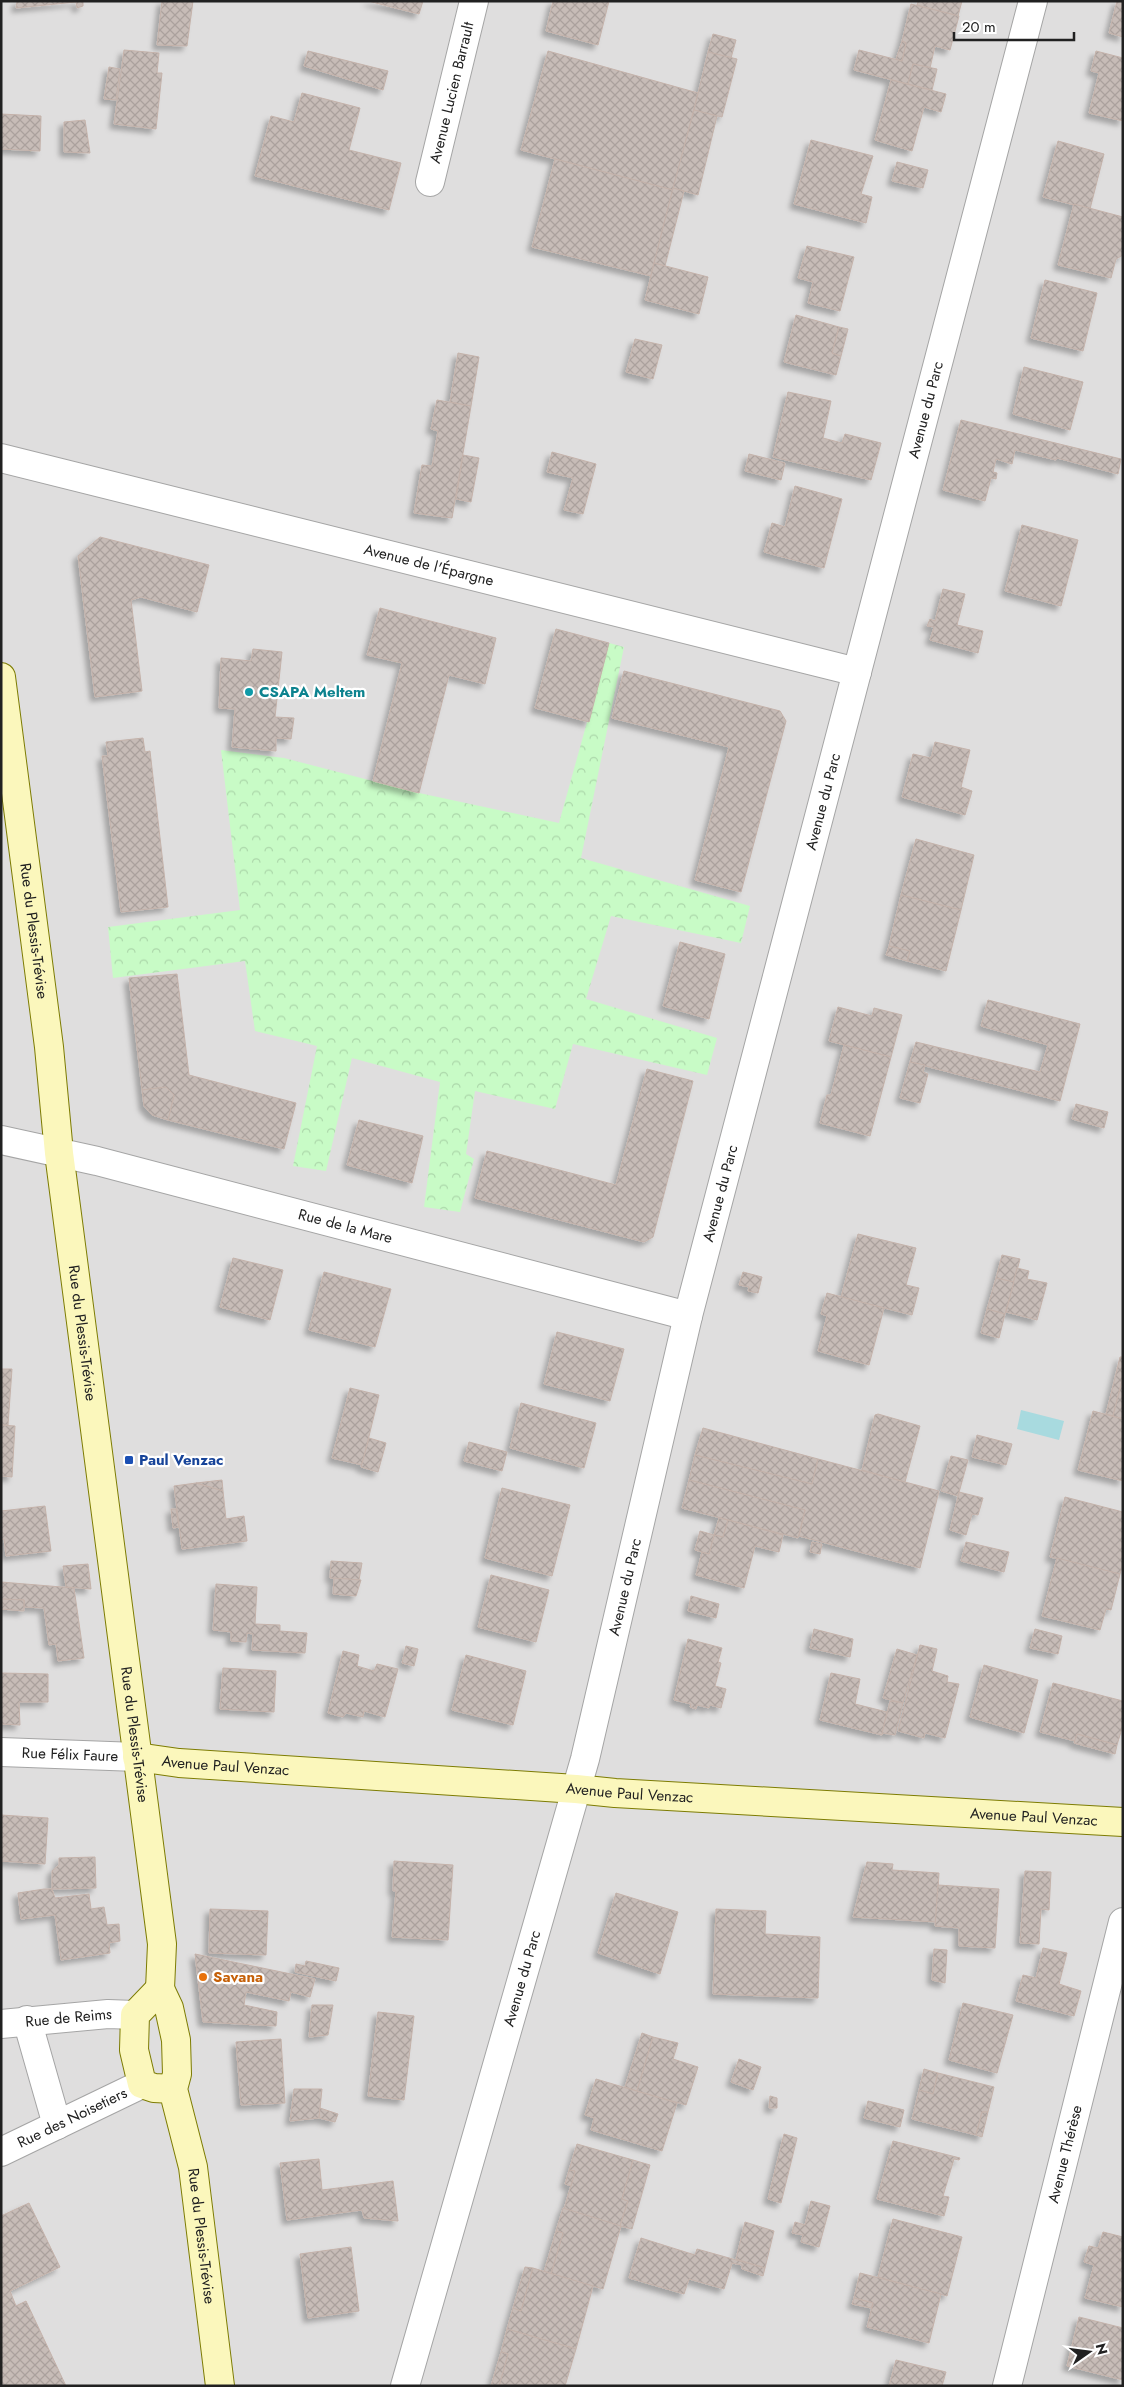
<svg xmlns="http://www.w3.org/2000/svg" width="1124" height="2387" font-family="Jost,sans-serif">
  <defs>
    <pattern id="park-crowns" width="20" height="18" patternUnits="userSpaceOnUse" patternTransform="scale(1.25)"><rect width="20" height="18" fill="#c8fbc6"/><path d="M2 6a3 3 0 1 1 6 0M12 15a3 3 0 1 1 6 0" fill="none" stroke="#acd7aa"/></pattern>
    <pattern id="building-cross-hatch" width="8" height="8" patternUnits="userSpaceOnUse" patternTransform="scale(1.25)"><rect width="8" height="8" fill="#c7bcb7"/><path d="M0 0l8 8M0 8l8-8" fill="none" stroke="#aba19d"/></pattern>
    <filter id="shadow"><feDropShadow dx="-4.5" dy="4.5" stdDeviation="2.5" flood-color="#0004"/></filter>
  </defs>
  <rect width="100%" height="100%" fill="#f2ede8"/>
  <rect fill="#dfdede" x="1" y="1" width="1122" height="2385"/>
  <polygon fill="url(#park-crowns)" points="609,643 624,647 581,858 750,906 741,943 611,916 586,999 717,1038 707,1075 573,1044 555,1109 475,1091 466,1154 474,1159 460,1212 424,1207 440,1082 352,1058 326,1171 293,1166 317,1046 255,1031 245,961 113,978 108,927 240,910 221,750 284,758 419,793 559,823"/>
  <polygon fill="#a8dadf" points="1021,1410 1064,1421 1059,1440 1017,1429"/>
  <g fill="url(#building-cross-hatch)" stroke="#c4b2aa" filter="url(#shadow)">
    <polygon points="17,1 83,1 83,6 77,8 76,2 16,8"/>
    <polygon points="162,1 193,1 187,46 157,45"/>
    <polygon points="368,1 423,1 419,14"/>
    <polygon points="553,1 609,1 598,45 546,31"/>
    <polygon points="918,1 962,1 958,16 917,5"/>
    <polygon points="1117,1 1123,1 1123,37 1109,33"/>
    <polygon points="911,4 959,16 950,50 935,46 930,68 913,64 908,84 854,70 859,50 902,61 906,43 902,41"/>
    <polygon points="713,34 736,40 731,58 708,52"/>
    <polygon points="902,41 906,43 902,61 896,59"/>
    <polygon points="124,50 159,53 157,73 162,73 156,129 114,124"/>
    <polygon points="308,51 388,71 383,90 304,66"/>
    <polygon points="548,51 698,93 673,190 521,150"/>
    <polygon points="1096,51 1123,58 1123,121 1089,113 1099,73 1091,71"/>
    <polygon points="708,52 737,59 722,117 694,110"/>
    <polygon points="913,64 937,69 932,90 908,84"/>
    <polygon points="109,67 120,69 116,100 104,99"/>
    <polygon points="891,80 946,94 941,112 924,107 912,151 875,140"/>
    <polygon points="302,93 360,108 349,150 401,163 389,210 255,176 271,116 294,122"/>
    <polygon points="694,110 717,116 698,195 673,188"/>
    <polygon points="1,114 41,116 40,151 1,149"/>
    <polygon points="85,120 90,153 64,152 64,122"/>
    <polygon points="811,140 873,156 861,194 872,197 866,223 794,204"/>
    <polygon points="1058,141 1104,154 1090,209 1043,197"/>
    <polygon points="555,159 673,190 651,276 532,247"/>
    <polygon points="897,162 928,170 923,188 892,181"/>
    <polygon points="673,188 684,191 665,266 654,263"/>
    <polygon points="1074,204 1123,217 1123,255 1116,259 1111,278 1058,265"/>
    <polygon points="807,246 854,257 840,311 808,303 813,282 798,278"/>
    <polygon points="654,263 708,277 699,314 645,300"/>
    <polygon points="1045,280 1097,293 1083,351 1031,338"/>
    <polygon points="796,315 839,327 832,353 841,356 836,375 784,362"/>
    <polygon points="839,327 848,329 841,356 832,353"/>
    <polygon points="635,339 662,345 653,379 626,372"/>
    <polygon points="458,353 479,357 471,406 450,402"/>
    <polygon points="1024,367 1083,382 1070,430 1013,414"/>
    <polygon points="788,392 831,401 823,438 842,443 845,434 881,443 871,480 773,457"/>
    <polygon points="437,400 471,406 452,518 414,513 422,465 432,466 438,431 431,429"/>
    <polygon points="961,420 1121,459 1118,474 1057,458 1056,460 1015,450 1012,464 996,459 993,472 997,473 996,479 991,478 985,501 943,490"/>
    <polygon points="552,452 596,464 583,514 564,510 573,478 547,472"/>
    <polygon points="749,454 785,463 781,480 745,471"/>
    <polygon points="463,455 479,458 471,502 456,499"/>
    <polygon points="795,486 842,499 824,568 764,552 772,523 785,527"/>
    <polygon points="1022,525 1078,540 1061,606 1005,591"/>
    <polygon points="100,537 209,565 197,612 141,597 131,600 142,691 95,697 78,556"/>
    <polygon points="943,589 965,594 957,625 983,631 978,653 930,640 934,627 927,626 930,619 935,621"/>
    <polygon points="380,608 496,638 485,684 449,675 419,793 373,781 402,663 367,655"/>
    <polygon points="556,629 609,643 589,722 535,708"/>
    <polygon points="253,649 282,652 275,717 294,718 291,739 276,738 276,751 232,747 235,709 219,708 221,658 251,661"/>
    <polygon points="624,671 780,711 786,721 741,892 695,880 729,747 612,718"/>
    <polygon points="143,738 145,752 150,751 168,907 121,912 102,756 108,756 106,742"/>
    <polygon points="935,742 970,750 961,787 972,791 965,815 902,797 913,754 931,758"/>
    <polygon points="916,839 974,855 961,910 901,895"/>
    <polygon points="901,895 961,910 946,971 907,961 910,951 889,946"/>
    <polygon points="680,942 725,954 709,1019 663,1006"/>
    <polygon points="889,946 910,951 907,961 886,955"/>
    <polygon points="177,974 189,1075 296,1103 284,1149 168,1120 174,1095 166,1087 142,1090 129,978"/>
    <polygon points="988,1000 1080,1024 1060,1101 910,1062 916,1042 1040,1072 1048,1045 981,1026"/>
    <polygon points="838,1007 872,1016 874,1008 902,1015 891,1057 829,1041"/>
    <polygon points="844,1045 891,1057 870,1136 820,1123 827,1095 831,1095"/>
    <polygon points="910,1062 925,1065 923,1072 928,1074 920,1103 900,1098"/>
    <polygon points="647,1069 693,1081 653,1237 644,1242 475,1198 487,1151 616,1185"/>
    <polygon points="166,1087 174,1095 168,1120 152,1115 144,1106 142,1090"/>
    <polygon points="1076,1104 1108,1112 1104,1128 1072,1119"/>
    <polygon points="359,1120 423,1136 412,1183 347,1165"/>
    <polygon points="858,1234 916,1248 906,1285 919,1288 912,1315 841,1297"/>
    <polygon points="1002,1255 1020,1259 1014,1282 996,1278"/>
    <polygon points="233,1258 283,1270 270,1320 220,1307"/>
    <polygon points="1017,1268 1029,1271 1027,1279 1047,1283 1037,1320 1006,1312"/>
    <polygon points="324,1272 391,1289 375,1347 309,1330"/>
    <polygon points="743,1272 762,1277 758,1293 748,1291 749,1287 739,1285"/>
    <polygon points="996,1278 1014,1282 1005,1314 987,1309"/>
    <polygon points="827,1293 884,1308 869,1365 818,1351 827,1316 821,1314"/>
    <polygon points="987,1309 1005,1314 999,1338 981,1333"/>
    <polygon points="557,1332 624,1349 610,1401 544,1384"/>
    <polygon points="1120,1357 1123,1357 1123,1377 1113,1416 1106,1414"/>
    <polygon points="1,1369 12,1369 8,1425 1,1425"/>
    <polygon points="1123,1377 1123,1419 1113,1416"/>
    <polygon points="350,1388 379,1395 362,1465 332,1458"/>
    <polygon points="521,1403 596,1423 584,1468 510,1448"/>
    <polygon points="1093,1411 1123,1419 1123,1481 1078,1470"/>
    <polygon points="878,1414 920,1426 905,1482 862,1470 875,1415"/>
    <polygon points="1,1425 15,1426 12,1477 1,1476"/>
    <polygon points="703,1428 818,1459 812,1484 695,1455"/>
    <polygon points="977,1435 1012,1444 1006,1465 972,1457"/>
    <polygon points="369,1438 386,1443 378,1472 361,1467"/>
    <polygon points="469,1442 507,1452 502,1471 464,1461"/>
    <polygon points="695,1455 812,1484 818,1459 939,1491 920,1568 799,1536 805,1510 689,1480"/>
    <polygon points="951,1456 968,1460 958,1496 941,1491"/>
    <polygon points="222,1480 223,1491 196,1483"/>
    <polygon points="689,1480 805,1510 798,1538 682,1508"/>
    <polygon points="196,1483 223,1491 226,1519 244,1516 247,1541 182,1549 174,1486"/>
    <polygon points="502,1488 570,1505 552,1576 485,1558"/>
    <polygon points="959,1492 983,1498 978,1515 972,1514 966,1535 950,1530"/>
    <polygon points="1065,1497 1123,1512 1123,1564 1120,1574 1050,1557"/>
    <polygon points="45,1506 51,1551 6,1556 4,1539 1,1540 1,1511"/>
    <polygon points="171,1509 176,1509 179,1527 173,1528"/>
    <polygon points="719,1518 728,1520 723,1537 714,1535"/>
    <polygon points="728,1520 783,1535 779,1552 755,1546 744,1588 696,1575 702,1552 709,1554 714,1535 723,1537"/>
    <polygon points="700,1531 714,1535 709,1554 695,1550"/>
    <polygon points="812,1542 822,1544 820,1554 810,1552"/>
    <polygon points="966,1542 1009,1552 1004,1572 961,1561"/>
    <polygon points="1057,1558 1120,1574 1111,1610 1106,1609 1100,1630 1042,1616"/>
    <polygon points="331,1561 362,1563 359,1580 330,1578"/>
    <polygon points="88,1564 91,1589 66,1587 63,1566"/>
    <polygon points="491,1575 549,1590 536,1642 478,1627"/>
    <polygon points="334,1578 361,1580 356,1596 333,1594"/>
    <polygon points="1,1582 74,1588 84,1658 58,1661 56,1644 49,1645 44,1608 24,1607 24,1600 1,1599"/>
    <polygon points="216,1584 257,1587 255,1624 280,1625 280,1631 307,1633 305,1653 252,1650 253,1634 247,1633 246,1642 231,1641 231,1632 213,1630"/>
    <polygon points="691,1596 719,1604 716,1618 688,1611"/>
    <polygon points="1,1599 24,1600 24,1611 1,1609"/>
    <polygon points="814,1629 853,1639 850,1657 810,1648"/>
    <polygon points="1035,1629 1062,1636 1058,1654 1030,1648"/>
    <polygon points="688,1639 722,1648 718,1662 721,1663 715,1686 726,1689 721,1708 710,1705 709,1708 697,1705 696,1709 690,1707 691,1704 674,1700"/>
    <polygon points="920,1645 937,1649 932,1671 948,1676 947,1682 959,1684 945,1738 925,1733 924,1738 898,1731"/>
    <polygon points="406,1646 418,1649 414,1666 402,1663"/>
    <polygon points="897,1649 917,1655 903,1703 883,1698"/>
    <polygon points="343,1651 359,1655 357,1666 374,1671 377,1664 398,1669 385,1717 364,1711 363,1717 346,1713 343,1717 328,1713"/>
    <polygon points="466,1655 526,1671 513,1725 452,1710"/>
    <polygon points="984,1665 1038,1680 1024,1733 970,1717"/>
    <polygon points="223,1668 276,1671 274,1712 220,1709"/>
    <polygon points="1,1673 48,1674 48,1702 19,1702 20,1725 1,1724"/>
    <polygon points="831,1673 860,1679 855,1704 887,1712 882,1735 820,1720"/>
    <polygon points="1053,1683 1123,1701 1123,1725 1117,1745 1077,1734 1075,1741 1040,1732"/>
    <polygon points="890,1701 903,1703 895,1735 882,1733"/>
    <polygon points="1077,1734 1117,1745 1115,1754 1074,1743"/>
    <polygon points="1,1815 48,1818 45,1864 1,1861"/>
    <polygon points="95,1857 96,1888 52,1889 52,1871 59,1865 59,1858"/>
    <polygon points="394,1861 453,1865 448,1940 392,1937 396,1891 393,1891"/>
    <polygon points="867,1862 893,1864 892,1870 939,1873 936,1922 853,1917"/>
    <polygon points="1025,1871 1051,1872 1049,1910 1041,1909 1039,1944 1020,1943"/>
    <polygon points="938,1885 999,1889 995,1948 959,1946 959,1928 935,1926"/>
    <polygon points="44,1889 52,1889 55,1898 89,1894 91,1909 104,1907 107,1925 119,1924 120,1941 109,1943 110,1953 61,1960 55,1915 21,1919 18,1893"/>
    <polygon points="616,1893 678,1912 660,1974 598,1953"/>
    <polygon points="210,1909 268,1911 266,1955 209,1953"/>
    <polygon points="716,1909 766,1911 765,1934 820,1937 818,1998 713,1994"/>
    <polygon points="1043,1948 1067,1953 1059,1984 1081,1991 1074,2016 1016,2001 1023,1975 1036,1978"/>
    <polygon points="934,1949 947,1950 945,1983 932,1980"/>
    <polygon points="195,1954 315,1979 310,1997 291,1992 289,2001 246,1992 244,2005 277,2012 276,2026 203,2022"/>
    <polygon points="306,1961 339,1968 336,1981 295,1972 296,1964 305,1966"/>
    <polygon points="963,2003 1013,2015 997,2073 949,2060"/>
    <polygon points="312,2005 333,2005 328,2035 309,2037"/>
    <polygon points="378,2012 414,2016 404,2100 368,2096"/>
    <polygon points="642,2033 653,2037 637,2091 625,2087"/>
    <polygon points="653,2037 678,2043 673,2059 698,2067 686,2105 637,2091"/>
    <polygon points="281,2039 285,2103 241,2105 236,2042"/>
    <polygon points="739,2059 761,2067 753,2090 731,2082"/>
    <polygon points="924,2069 938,2073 933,2094 919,2090"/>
    <polygon points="938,2073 994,2087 988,2112 982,2112 976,2135 912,2119 919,2090 933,2094"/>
    <polygon points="596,2079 677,2103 662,2151 591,2130 594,2118 585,2115"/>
    <polygon points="294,2089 322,2089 319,2118 290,2121"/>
    <polygon points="770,2096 777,2098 777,2108 769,2108"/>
    <polygon points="868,2101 904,2110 900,2127 864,2118"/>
    <polygon points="320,2108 338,2114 335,2122 319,2118"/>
    <polygon points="982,2112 988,2112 982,2137 976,2135"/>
    <polygon points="784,2134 797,2138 781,2203 768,2199"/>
    <polygon points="893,2141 960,2158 959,2160 954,2159 943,2196 949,2197 944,2216 877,2199"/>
    <polygon points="577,2144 633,2160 622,2199 628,2201 620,2226 564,2209 575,2171 569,2170"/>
    <polygon points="319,2159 322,2190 393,2181 398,2221 364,2218 362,2210 287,2220 280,2163"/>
    <polygon points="633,2160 650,2165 632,2229 620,2226 628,2201 622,2199"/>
    <polygon points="569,2170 575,2171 571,2186 565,2184"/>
    <polygon points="811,2201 830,2206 819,2247 801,2242 803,2235 792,2233 795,2222 805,2225"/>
    <polygon points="29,2203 60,2267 10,2291 16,2306 26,2301 66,2386 1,2386 1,2216"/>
    <polygon points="563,2208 621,2226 603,2289 551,2274 563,2233 556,2231"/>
    <polygon points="893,2219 962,2237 947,2296 878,2277"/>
    <polygon points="745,2222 774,2231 765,2268 736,2259"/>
    <polygon points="556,2231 563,2233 551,2274 544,2272"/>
    <polygon points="1103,2232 1123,2237 1123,2307 1085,2298 1094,2265 1084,2262 1089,2246 1098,2248"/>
    <polygon points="641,2238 695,2255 697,2249 765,2268 763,2276 742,2269 742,2265 732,2263 724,2289 689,2279 684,2294 629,2278"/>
    <polygon points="351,2247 359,2311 308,2318 300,2254"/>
    <polygon points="525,2267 533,2268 521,2311 513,2308"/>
    <polygon points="533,2268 593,2286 576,2349 507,2329 513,2308 521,2311"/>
    <polygon points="860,2273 941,2294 929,2343 867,2327 873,2303 854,2298"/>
    <polygon points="854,2298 873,2303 871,2308 852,2304"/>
    <polygon points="1079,2317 1123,2328 1123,2380 1067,2366"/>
    <polygon points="507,2329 576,2349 565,2386 499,2386 508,2354 501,2352"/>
    <polygon points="501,2352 508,2354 499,2386 491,2386"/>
    <polygon points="896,2360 946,2372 942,2386 889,2386"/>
  </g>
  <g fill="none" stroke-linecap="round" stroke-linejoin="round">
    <g stroke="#a5a5a5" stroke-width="30">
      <g id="street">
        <path id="s1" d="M430,182L474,1"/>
        <path id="s2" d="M1,458L857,672"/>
        <path id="s3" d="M1,1140L97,1161L688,1316"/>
        <path id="s4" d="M1,1752L137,1757"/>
        <polyline points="27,2020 57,2125"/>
        <path id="s5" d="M1,2024L108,2014L135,2015"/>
        <path id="s6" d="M1,2152L142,2084"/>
        <path id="s7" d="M405,2386L585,1759L688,1316L1033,1"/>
        <path id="s8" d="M1007,2386L1123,1922"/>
      </g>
    </g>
    <g stroke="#7d7c03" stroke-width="30">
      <g id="secondary">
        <path id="s9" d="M1,677L49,1047L59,1153L162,1944L160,1989"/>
        <path id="s10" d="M137,1757L179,1763L576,1789L615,1793L1123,1822"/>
        <path id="s11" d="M173,2089L154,2088L142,2084L134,2050L135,2015L160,1989L169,2008L176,2040L177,2074L173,2089L193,2167L220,2386"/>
      </g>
    </g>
    <use href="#street" stroke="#fff" stroke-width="28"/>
    <use href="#secondary" stroke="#fbf7bc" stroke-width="28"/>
  </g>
  <circle fill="#0f9aa8" stroke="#fff" stroke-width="2" cx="249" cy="692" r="5"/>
  <rect fill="#1a4fb4" stroke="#fff" stroke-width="2" x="124" y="1455" width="10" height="10" rx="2.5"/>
  <circle fill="#e8710a" stroke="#fff" stroke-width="2" cx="203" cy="1977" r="5"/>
  <g text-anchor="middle" stroke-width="4.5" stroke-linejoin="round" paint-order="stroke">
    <g font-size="15" fill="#212121" stroke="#fff">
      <text dy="5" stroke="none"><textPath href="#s1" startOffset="92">Avenue Lucien Barrault</textPath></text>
      <text dy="5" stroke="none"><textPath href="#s7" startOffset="2044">Avenue du Parc</textPath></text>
      <text dy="5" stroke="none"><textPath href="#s2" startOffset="441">Avenue de l'Épargne</textPath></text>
      <text dy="5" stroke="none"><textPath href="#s7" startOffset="1639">Avenue du Parc</textPath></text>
      <text dy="5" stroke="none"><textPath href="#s9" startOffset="256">Rue du Plessis-Trévise</textPath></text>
      <text dy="5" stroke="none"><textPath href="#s7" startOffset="1234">Avenue du Parc</textPath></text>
      <text dy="5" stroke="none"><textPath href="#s3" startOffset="355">Rue de la Mare</textPath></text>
      <text dy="5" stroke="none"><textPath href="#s9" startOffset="661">Rue du Plessis-Trévise</textPath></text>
      <text dy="5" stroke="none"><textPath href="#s7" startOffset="829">Avenue du Parc</textPath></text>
      <text dy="5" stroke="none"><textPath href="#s9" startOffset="1066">Rue du Plessis-Trévise</textPath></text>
      <text dy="5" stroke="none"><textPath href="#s4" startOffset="69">Rue Félix Faure</textPath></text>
      <text dy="5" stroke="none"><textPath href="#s10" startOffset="89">Avenue Paul Venzac</textPath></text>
      <text dy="5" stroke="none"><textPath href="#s10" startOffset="494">Avenue Paul Venzac</textPath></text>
      <text dy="5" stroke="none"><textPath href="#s10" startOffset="899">Avenue Paul Venzac</textPath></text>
      <text dy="5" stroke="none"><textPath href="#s7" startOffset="424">Avenue du Parc</textPath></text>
      <text dy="5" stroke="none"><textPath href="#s5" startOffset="68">Rue de Reims</textPath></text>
      <text dy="5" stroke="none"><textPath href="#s6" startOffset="79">Rue des Noisetiers</textPath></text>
      <text dy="5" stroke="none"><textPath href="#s8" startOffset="239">Avenue Thérèse</textPath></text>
      <text dy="5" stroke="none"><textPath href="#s11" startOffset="391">Rue du Plessis-Trévise</textPath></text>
    </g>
    <g font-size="15" font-weight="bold" fill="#0d838f" stroke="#fff" text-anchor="start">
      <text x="259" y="697">CSAPA Meltem</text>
    </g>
    <g font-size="15" font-weight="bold" fill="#164399" stroke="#fff" text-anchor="start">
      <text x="139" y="1465">Paul Venzac</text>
    </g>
    <g font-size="15" font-weight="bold" fill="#c56008" stroke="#fff" text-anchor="start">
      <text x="213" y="1982">Savana</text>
    </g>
  </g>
  <rect width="1124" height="2387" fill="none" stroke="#212121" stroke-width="5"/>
  <g transform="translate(1089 2352) rotate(76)" stroke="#ffffff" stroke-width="4" paint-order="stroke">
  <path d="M0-4L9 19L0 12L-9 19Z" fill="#212121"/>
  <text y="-8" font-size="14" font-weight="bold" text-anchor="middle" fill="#212121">N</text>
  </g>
  <path d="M954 32v8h120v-8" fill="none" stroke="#212121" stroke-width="2.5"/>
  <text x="962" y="32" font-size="15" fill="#212121" stroke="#ffffff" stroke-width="4" paint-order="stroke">20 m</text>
</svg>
